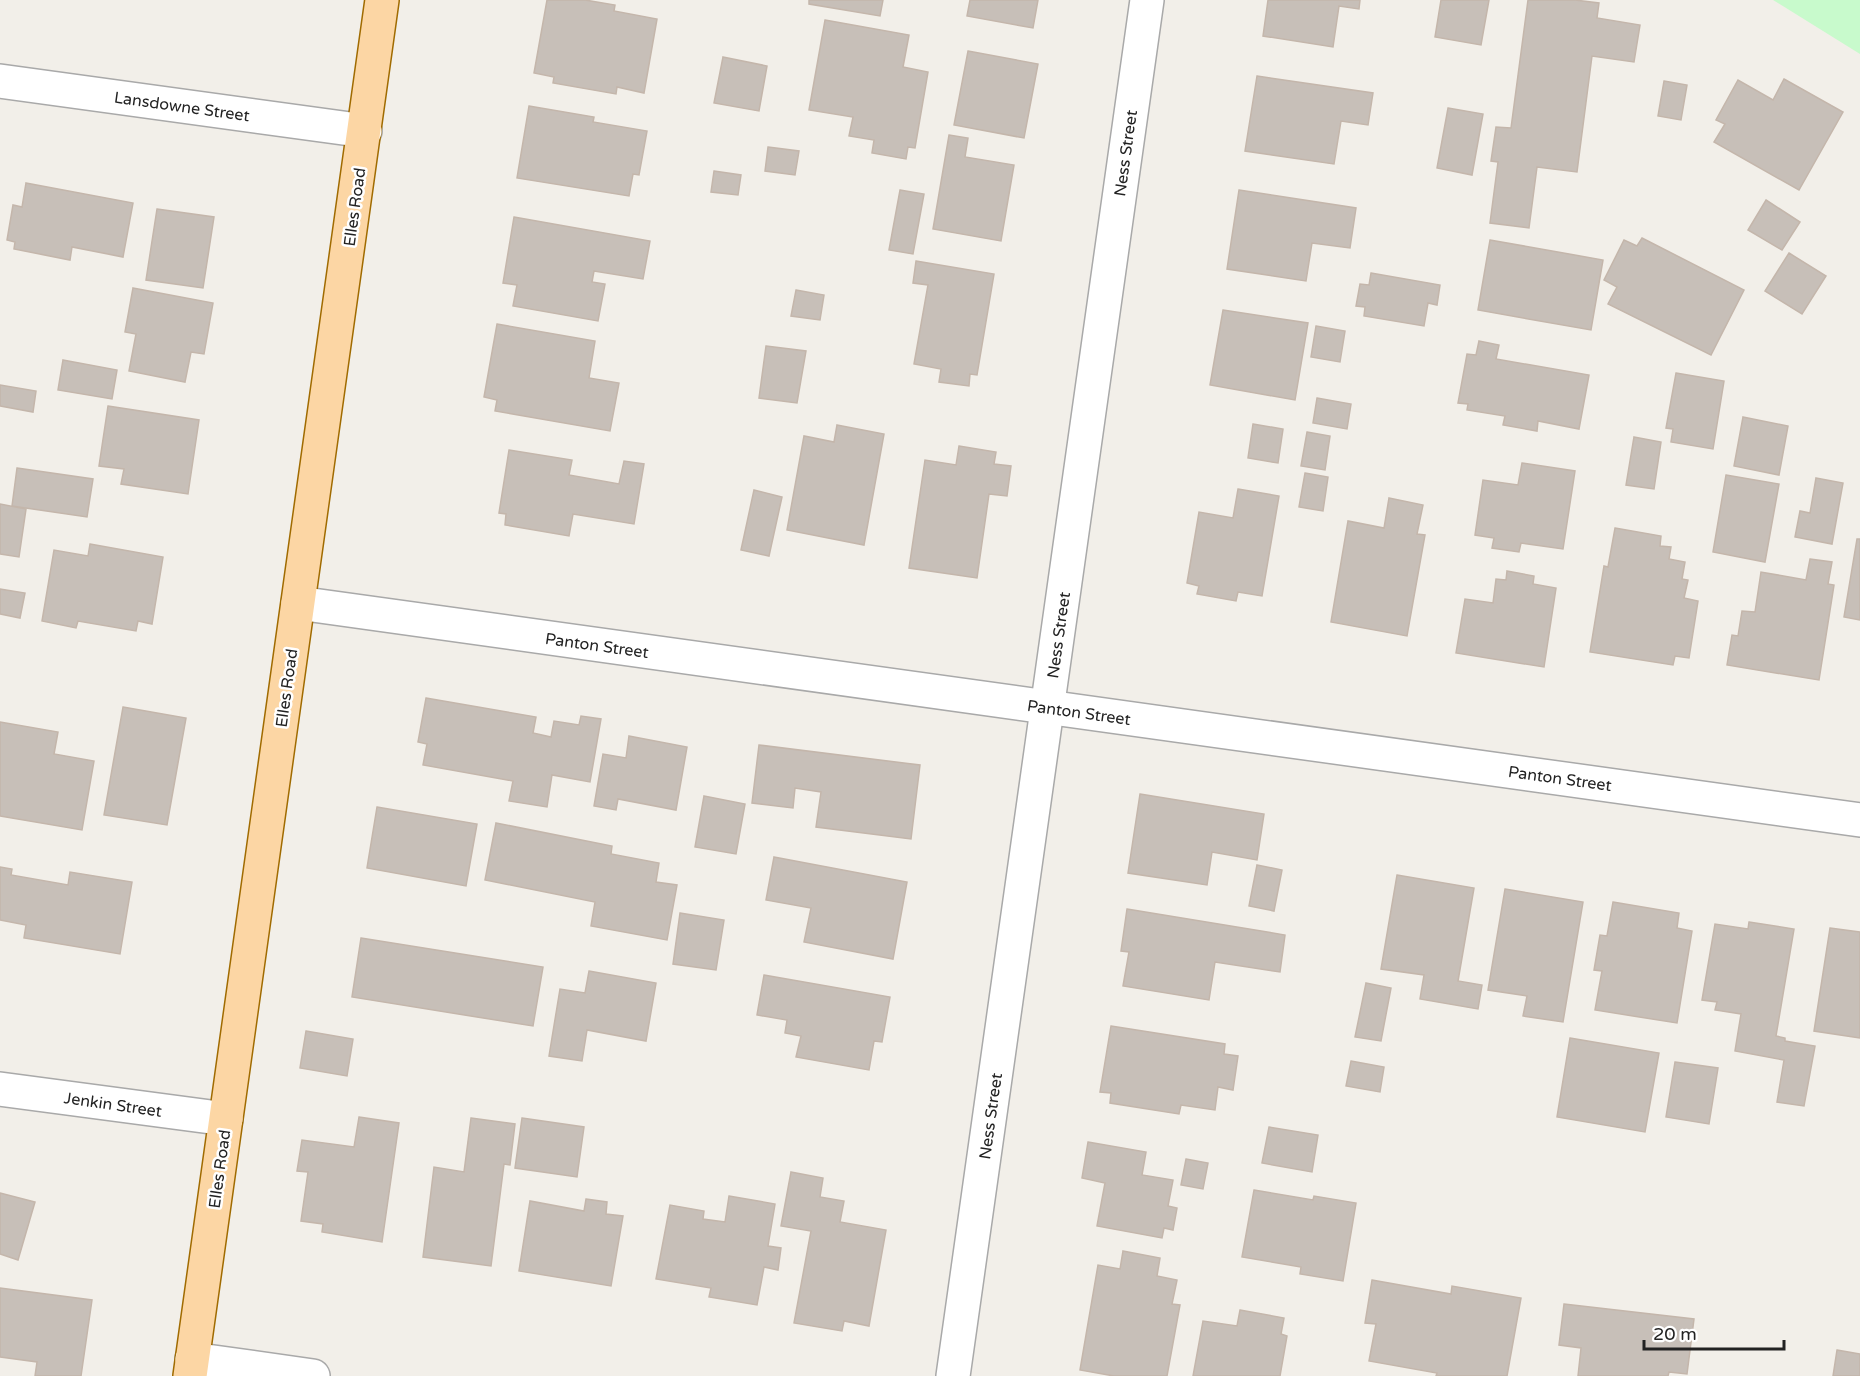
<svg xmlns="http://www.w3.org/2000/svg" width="1860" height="1376" font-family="'Varela Round',sans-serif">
  <rect width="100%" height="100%" fill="#f2efe9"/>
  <polygon fill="#c8facc" points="1773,0 1860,0 1860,54"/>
  <g fill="#c7bfb8" stroke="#c4b6ab" stroke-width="1.5">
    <polygon points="547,0 585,0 615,5 614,11 657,19 644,93 617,87 616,94 553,83 554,77 534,73"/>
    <polygon points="809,0 883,0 880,16 809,4"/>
    <polygon points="970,0 1038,0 1033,28 967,16"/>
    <polygon points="1268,0 1360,0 1359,9 1339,6 1333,47 1263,36"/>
    <polygon points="1441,0 1489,0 1481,45 1435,37"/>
    <polygon points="1528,0 1575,0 1599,3 1597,18 1640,25 1634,62 1592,56 1577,172 1537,167 1529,228 1490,223 1498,162 1491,161 1496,127 1511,128"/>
    <polygon points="825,20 909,35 903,67 928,72 915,148 908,147 906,159 872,153 874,140 849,136 853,117 809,110"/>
    <polygon points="968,51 1038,64 1024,138 954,125"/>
    <polygon points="723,57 767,66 759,111 714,103"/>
    <polygon points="1257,76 1373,93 1368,125 1341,121 1334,164 1245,151"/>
    <polygon points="1784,79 1843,112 1799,190 1714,142 1725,124 1716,120 1738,80 1773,100"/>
    <polygon points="1664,81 1687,85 1681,120 1658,116"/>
    <polygon points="529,106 594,117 593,122 647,131 639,175 633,174 629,196 517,178"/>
    <polygon points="1448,108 1483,114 1472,175 1437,168"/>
    <polygon points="949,135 968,138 965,157 1014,165 1001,241 933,229"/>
    <polygon points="768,147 799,151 795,175 765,171"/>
    <polygon points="714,171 741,175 738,195 711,192"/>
    <polygon points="26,183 133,203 123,257 72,247 70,260 14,249 15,242 7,240 13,205 22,207"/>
    <polygon points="900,190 924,194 913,254 889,250"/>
    <polygon points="1239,190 1356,208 1350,248 1312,243 1306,281 1227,269"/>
    <polygon points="1766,200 1800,222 1782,250 1748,230"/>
    <polygon points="157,209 214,217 203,288 146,280"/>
    <polygon points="514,217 650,241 643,279 594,271 592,282 605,284 598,321 513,306 517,285 503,283"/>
    <polygon points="1642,238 1744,290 1711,355 1608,304 1617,287 1604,280 1624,240 1637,246"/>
    <polygon points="1490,240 1603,260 1591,330 1478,310"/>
    <polygon points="1789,253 1826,276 1802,314 1765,291"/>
    <polygon points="916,261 994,274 977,375 970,374 969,386 939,382 941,369 914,364 928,285 913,283"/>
    <polygon points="1371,273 1440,285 1437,305 1428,303 1424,326 1364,316 1365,307 1356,306 1360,284 1369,285"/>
    <polygon points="133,288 213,303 204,354 191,352 185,382 129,371 136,334 125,332"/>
    <polygon points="796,290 824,295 820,320 791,316"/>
    <polygon points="1223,310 1308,323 1295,400 1210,385"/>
    <polygon points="497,324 595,341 589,378 619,383 610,431 495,411 497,400 484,397"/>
    <polygon points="1316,326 1345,331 1340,362 1311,357"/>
    <polygon points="1479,341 1499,345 1496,359 1589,375 1579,429 1538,421 1537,431 1503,425 1505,416 1467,410 1468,404 1458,403 1467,354 1476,355"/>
    <polygon points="766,346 806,351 797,403 759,398"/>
    <polygon points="63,360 117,370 112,399 58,390"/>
    <polygon points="1676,373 1724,381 1713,449 1671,442 1673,429 1666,428"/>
    <polygon points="0,385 36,391 33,412 0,406"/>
    <polygon points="1317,398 1351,404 1347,429 1313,423"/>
    <polygon points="108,406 199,420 188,494 121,484 124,469 99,466"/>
    <polygon points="1743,417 1788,426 1779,475 1734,466"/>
    <polygon points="1253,424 1283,429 1278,463 1248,458"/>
    <polygon points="837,425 884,434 864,545 787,530 804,436 834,442"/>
    <polygon points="1307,432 1330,436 1325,470 1301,466"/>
    <polygon points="1634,437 1661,442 1654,489 1626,485"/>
    <polygon points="959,446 996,452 994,464 1011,466 1007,496 989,494 977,578 909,568 925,460 956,465"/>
    <polygon points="509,450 572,460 569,475 619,484 624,461 644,464 634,524 573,514 569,536 505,525 506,514 499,513"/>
    <polygon points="1522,463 1575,471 1563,549 1521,543 1519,552 1492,548 1494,538 1475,535 1483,480 1518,485"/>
    <polygon points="17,468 93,479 87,517 12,506"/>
    <polygon points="1305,473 1328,477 1323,511 1299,507"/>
    <polygon points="1726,475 1779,484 1765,562 1713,552"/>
    <polygon points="1816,478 1843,483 1832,544 1795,537 1800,511 1810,513"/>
    <polygon points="1238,489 1279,496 1262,596 1238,592 1236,601 1197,594 1199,586 1187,583 1199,512 1233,518"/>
    <polygon points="754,490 782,497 769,556 741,550"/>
    <polygon points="1389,498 1423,505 1417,534 1425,535 1407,636 1331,622 1348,521 1384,528"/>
    <polygon points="0,504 26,509 19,557 0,554"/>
    <polygon points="1615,528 1661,536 1660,546 1671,547 1669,559 1685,562 1682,579 1688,580 1684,598 1698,601 1689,658 1675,656 1673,665 1590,652 1604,566 1608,567"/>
    <polygon points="1857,539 1860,539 1860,620 1844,617"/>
    <polygon points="90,544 163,557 152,624 138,621 136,631 78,621 76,628 42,621 54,550 88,556"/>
    <polygon points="1810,559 1832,562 1828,584 1834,585 1819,680 1727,665 1732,635 1738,636 1742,611 1755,612 1761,572 1806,580"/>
    <polygon points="1507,571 1534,576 1533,584 1556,588 1544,667 1456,653 1465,599 1493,603 1496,579 1506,580"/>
    <polygon points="0,589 25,593 20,618 0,614"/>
    <polygon points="426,698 536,717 533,733 551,737 554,721 579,725 581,716 601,719 590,782 552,775 547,807 509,801 513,781 423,765 427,744 418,742"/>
    <polygon points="123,707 186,718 167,825 104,815"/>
    <polygon points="0,722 58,732 54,754 94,761 82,830 0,816"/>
    <polygon points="629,736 687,747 676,810 618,799 616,810 594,806 603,754 626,758"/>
    <polygon points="759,745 920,765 911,839 816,827 821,792 795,788 793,808 752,803"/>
    <polygon points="1140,794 1264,814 1257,860 1212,852 1207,885 1128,873"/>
    <polygon points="704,796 745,804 736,854 695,847"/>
    <polygon points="377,807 477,824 466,886 367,868"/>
    <polygon points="496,823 612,846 611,854 659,863 656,882 677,885 667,940 591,926 595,902 485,880"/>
    <polygon points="774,857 907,882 893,959 804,942 811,908 766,900"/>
    <polygon points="1257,865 1282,870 1274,911 1249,906"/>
    <polygon points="0,867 12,869 11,875 68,885 70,872 132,882 120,954 24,938 26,925 0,920"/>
    <polygon points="1397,875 1474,888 1458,981 1482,985 1478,1009 1420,999 1424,975 1381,969"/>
    <polygon points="1505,889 1583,902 1563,1022 1523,1016 1527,996 1488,990"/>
    <polygon points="1613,902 1679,913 1677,928 1692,931 1677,1023 1595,1010 1602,971 1594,970 1600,935 1607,936"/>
    <polygon points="1127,909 1285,935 1280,972 1215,962 1209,1000 1123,986 1129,952 1121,951"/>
    <polygon points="680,913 724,920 716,970 673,964"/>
    <polygon points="1749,922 1794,929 1776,1036 1785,1038 1785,1041 1815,1046 1804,1106 1777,1102 1784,1060 1735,1051 1741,1014 1715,1010 1717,1002 1702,1000 1715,924 1748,929"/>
    <polygon points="1830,928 1860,932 1860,1038 1814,1031"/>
    <polygon points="361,938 543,967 533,1026 352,997"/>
    <polygon points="589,971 656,983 646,1041 587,1030 582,1061 549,1056 560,989 585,993"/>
    <polygon points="764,975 890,997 882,1042 874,1041 869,1070 796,1057 801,1036 785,1033 787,1020 757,1015"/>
    <polygon points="1366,983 1391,988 1381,1041 1355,1037"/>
    <polygon points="1111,1026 1225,1044 1224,1054 1238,1056 1233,1090 1218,1087 1215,1110 1181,1105 1179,1114 1110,1103 1111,1093 1100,1092"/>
    <polygon points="306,1031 353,1039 347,1076 300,1068"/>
    <polygon points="1570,1038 1659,1053 1645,1132 1557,1117"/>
    <polygon points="1351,1061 1384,1067 1380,1092 1346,1086"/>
    <polygon points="1675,1062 1718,1068 1709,1124 1666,1117"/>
    <polygon points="359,1117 399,1123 382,1242 322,1232 323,1224 301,1221 308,1172 297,1171 302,1140 354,1147"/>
    <polygon points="471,1118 515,1124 510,1165 504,1164 491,1266 423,1257 434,1167 464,1172"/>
    <polygon points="522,1118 584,1127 577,1177 515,1168"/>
    <polygon points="1269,1127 1318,1135 1312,1172 1262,1163"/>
    <polygon points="1088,1142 1146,1152 1142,1175 1173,1180 1168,1206 1177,1208 1173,1230 1164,1228 1162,1238 1097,1226 1105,1183 1082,1178"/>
    <polygon points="1186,1159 1208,1163 1203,1189 1181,1185"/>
    <polygon points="791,1172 823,1178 820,1197 844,1201 840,1222 886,1230 869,1326 844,1321 842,1331 794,1323 811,1231 781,1226"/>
    <polygon points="1254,1190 1313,1200 1314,1196 1356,1203 1343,1281 1300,1274 1301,1267 1242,1257"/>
    <polygon points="0,1193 35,1202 18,1260 0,1254"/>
    <polygon points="729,1196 775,1204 768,1246 781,1248 778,1270 764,1267 757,1305 709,1297 711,1288 656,1279 670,1205 704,1211 703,1219 725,1222"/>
    <polygon points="586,1199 607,1202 606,1214 623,1216 611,1286 519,1271 530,1201 584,1211"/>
    <polygon points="1123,1251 1160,1258 1157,1276 1177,1280 1172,1304 1180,1305 1167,1376 1114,1376 1080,1370 1098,1265 1120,1269"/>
    <polygon points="1372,1280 1451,1294 1452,1286 1521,1298 1507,1376 1436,1376 1437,1373 1369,1361 1376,1324 1365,1323"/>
    <polygon points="0,1288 92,1300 81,1376 35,1376 37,1362 0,1357"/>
    <polygon points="1564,1304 1694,1319 1687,1374 1669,1372 1668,1376 1578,1376 1581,1348 1559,1345"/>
    <polygon points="1240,1310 1284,1318 1281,1334 1287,1336 1280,1376 1193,1376 1203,1321 1237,1326"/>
    <polygon points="1837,1350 1860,1354 1860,1376 1833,1376"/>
  </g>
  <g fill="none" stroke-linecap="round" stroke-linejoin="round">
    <g stroke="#a9a9a9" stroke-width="36">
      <g id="minor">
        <polyline points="0,81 365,131"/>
        <polyline points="298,603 1860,820"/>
        <polyline points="0,1089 226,1119"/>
        <polyline points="192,1359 313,1376"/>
        <polyline points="953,1376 1147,0"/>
      </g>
    </g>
    <g stroke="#a06b00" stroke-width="36">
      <polyline id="major" points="190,1376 382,0"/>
    </g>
    <use href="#minor" stroke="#fff" stroke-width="33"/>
    <use href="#major" stroke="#fcd6a4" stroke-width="33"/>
  </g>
  <g text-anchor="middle" stroke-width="5" stroke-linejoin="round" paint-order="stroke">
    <g font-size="16" fill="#222" stroke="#fff">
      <text transform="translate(182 106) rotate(8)" y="6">Lansdowne Street</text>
      <text transform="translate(1125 153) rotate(-82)" y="6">Ness Street</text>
      <text transform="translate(354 207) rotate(-82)" y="6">Elles Road</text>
      <text transform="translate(1058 635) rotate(-82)" y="6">Ness Street</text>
      <text transform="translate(597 645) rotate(8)" y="6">Panton Street</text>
      <text transform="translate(286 688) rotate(-82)" y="6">Elles Road</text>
      <text transform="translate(1079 712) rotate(8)" y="6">Panton Street</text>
      <text transform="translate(1560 778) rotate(8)" y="6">Panton Street</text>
      <text transform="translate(113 1104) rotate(8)" y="6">Jenkin Street</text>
      <text transform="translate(990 1116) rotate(-82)" y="6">Ness Street</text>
      <text transform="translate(219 1169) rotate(-82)" y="6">Elles Road</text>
    </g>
  </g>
  <path d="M1644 1340v9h140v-9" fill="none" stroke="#222222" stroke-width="3"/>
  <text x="1653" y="1340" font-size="18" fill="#222222" stroke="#ffffff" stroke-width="4.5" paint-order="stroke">20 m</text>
</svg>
